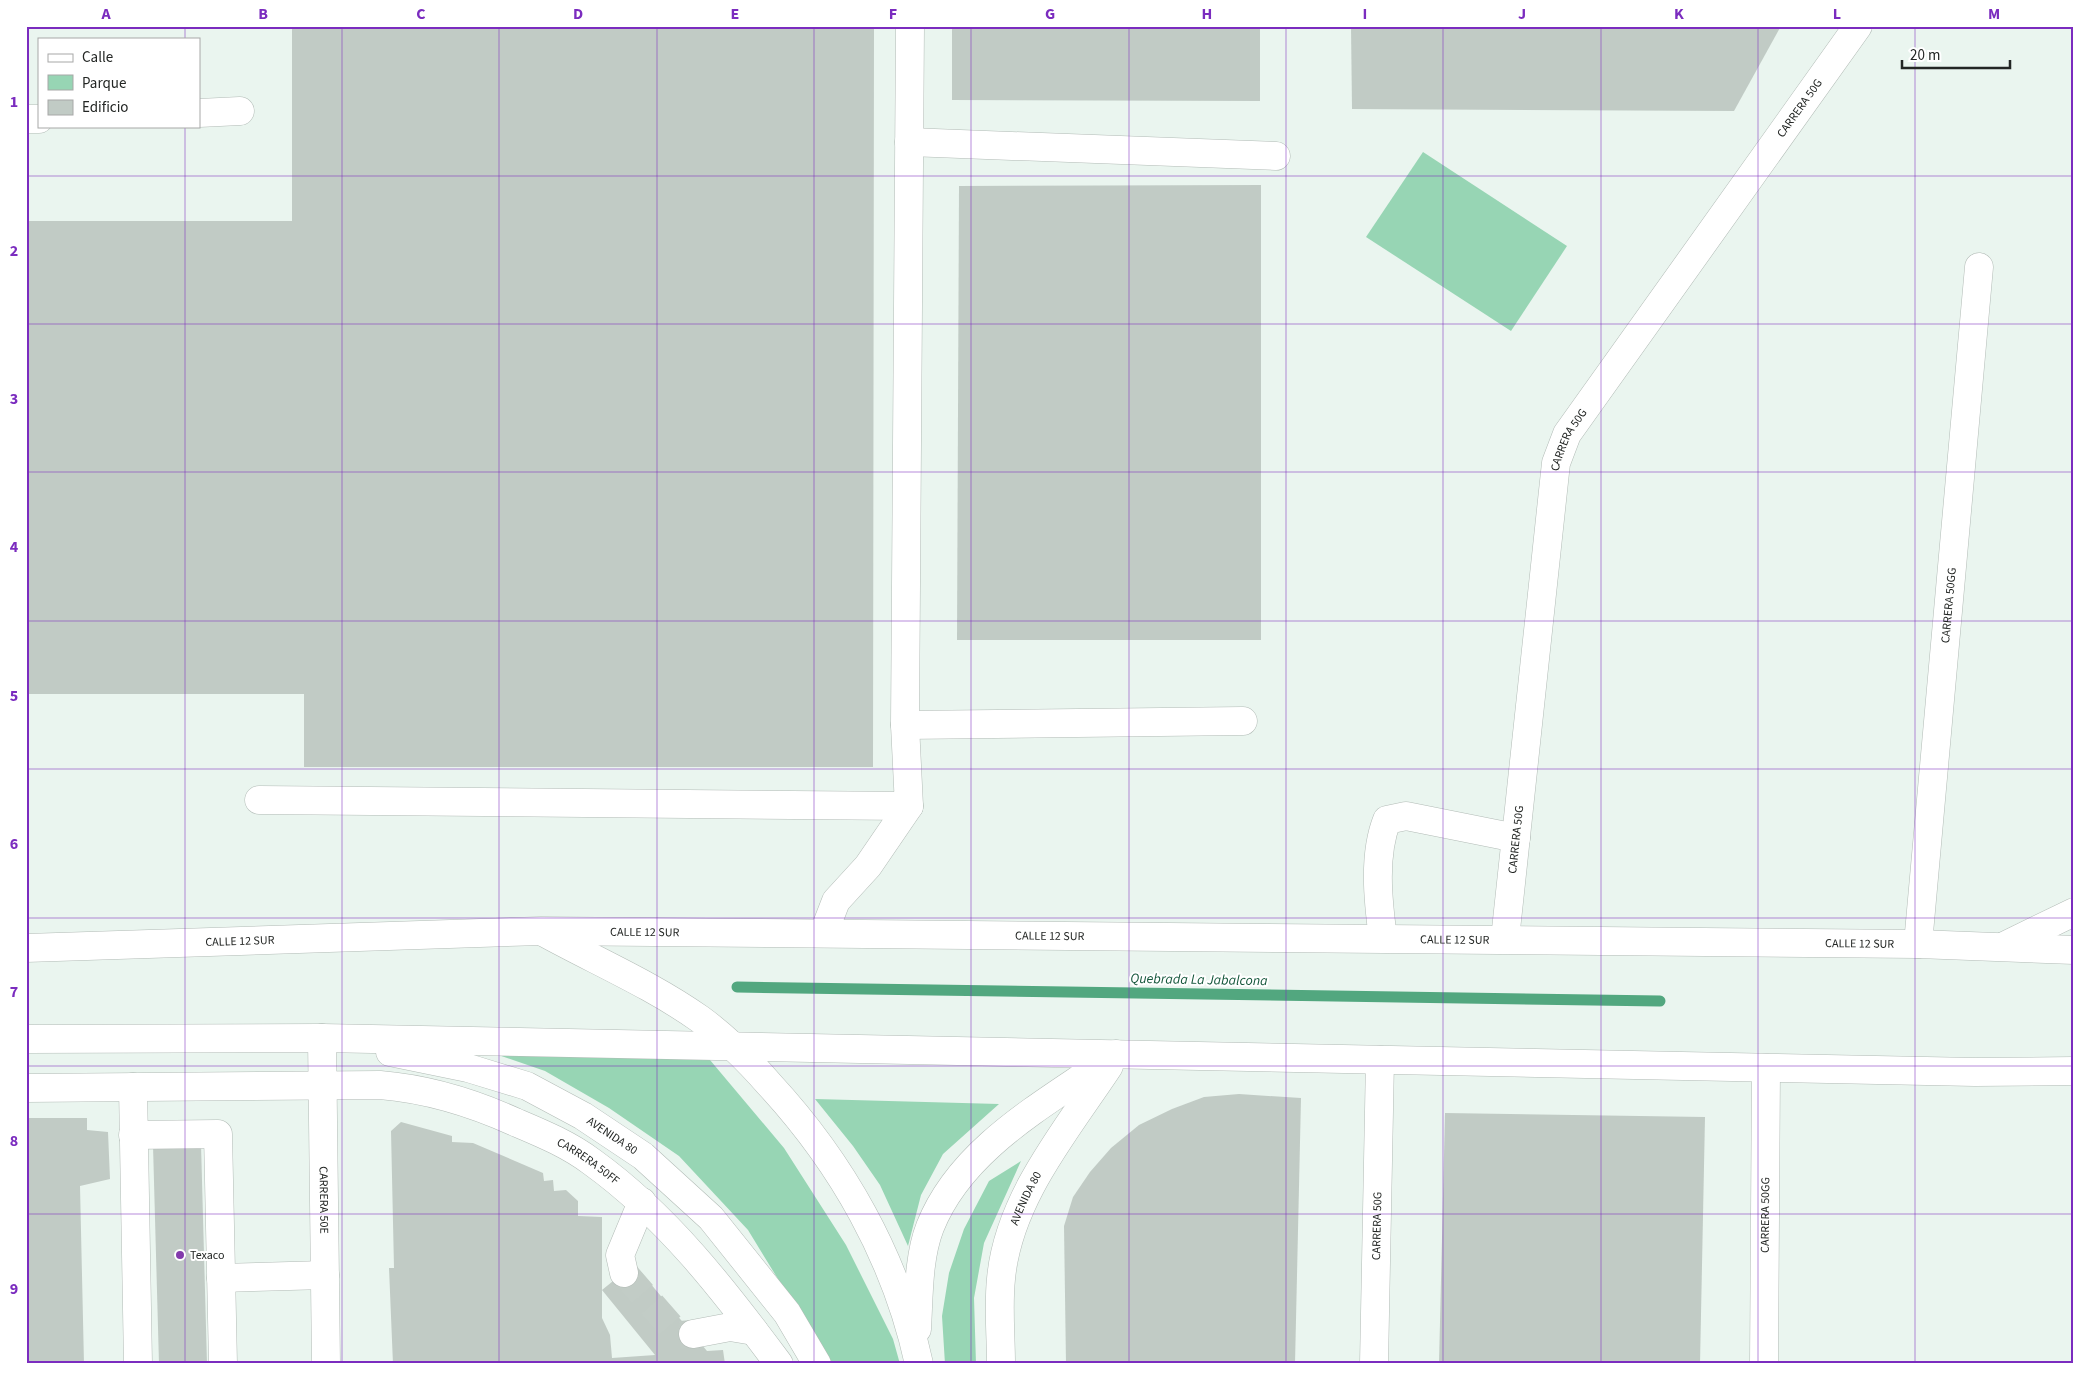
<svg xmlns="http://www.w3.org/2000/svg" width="2100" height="1390" font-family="'Source Sans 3',sans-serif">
  <rect width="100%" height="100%" fill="#eaf5ef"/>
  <g fill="#97d5b4">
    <polygon points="1423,152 1567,246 1511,331 1366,237"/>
    <polygon points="484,1050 710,1060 784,1148 846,1245 893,1339 900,1364 830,1364 748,1230 679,1156 609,1108 545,1071"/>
    <polygon points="815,1099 999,1104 943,1154 921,1195 908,1246 880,1185 853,1146"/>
    <polygon points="1021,1161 984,1243 974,1298 976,1364 945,1364 942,1316 949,1273 964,1229 989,1181"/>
  </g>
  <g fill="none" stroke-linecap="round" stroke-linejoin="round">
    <polyline stroke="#52a77f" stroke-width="11" points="737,987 1660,1001"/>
  </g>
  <g fill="#c1cbc5">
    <polygon points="292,26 874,26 873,767 304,767 304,694 26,694 26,221 292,221"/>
    <polygon points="952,26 1260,26 1260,101 952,100"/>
    <polygon points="1351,26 1781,26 1734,111 1352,109"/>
    <polygon points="1261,185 1261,640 957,640 959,186"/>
    <polygon points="1239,1094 1301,1098 1295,1364 1066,1364 1064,1226 1073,1197 1090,1172 1111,1148 1139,1125 1172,1109 1204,1097"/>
    <polygon points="1445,1113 1705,1117 1700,1364 1439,1364"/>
    <polygon points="26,1118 87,1118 87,1130 108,1132 110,1179 80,1186 84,1364 26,1364"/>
    <polygon points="401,1122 452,1136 452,1142 473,1143 543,1173 544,1181 553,1180 554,1191 566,1190 578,1201 578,1216 602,1217 602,1318 610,1335 612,1358 655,1355 602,1290 634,1264 707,1351 723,1350 725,1364 393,1364 389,1268 394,1268 391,1131"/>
    <polygon points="201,1144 207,1364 159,1364 153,1145"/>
  </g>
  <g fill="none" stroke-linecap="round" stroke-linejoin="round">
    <polyline stroke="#c2ccc6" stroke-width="28" stroke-dasharray="28 14" stroke-linecap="butt" points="624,1273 678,1335 693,1334"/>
    <g stroke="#b2bbb6" stroke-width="29">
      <g id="minor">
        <polyline points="199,113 240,111"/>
        <polyline points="26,119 39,119"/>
        <polyline points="909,142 1276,156"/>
        <polyline points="905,725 1243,721"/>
        <polyline points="259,800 909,806 905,725 910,26"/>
        <polyline points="824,932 836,901 868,866 909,806"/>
        <path d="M1383,938C1378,901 1373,855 1387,820L1406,816L1516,838"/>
        <path id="s1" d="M1505,939L1556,463L1567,434L1858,26"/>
        <path id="s2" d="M1918,944L1979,267"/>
        <polyline points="2004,946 2074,912"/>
        <path id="s3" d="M322,1038L326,1364"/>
        <polyline points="133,1087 138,1364"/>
        <path id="s4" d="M26,1088L380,1085C428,1089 471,1102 515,1122C541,1133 568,1144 592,1162C667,1216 724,1290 779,1364"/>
        <polyline points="133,1135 218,1134 223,1364"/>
        <polyline points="624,1273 620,1255 642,1202"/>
        <polyline points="221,1278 325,1275"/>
        <polyline points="693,1334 730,1327 754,1331"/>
        <path id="s5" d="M1374,1364L1380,1060"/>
        <path id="s6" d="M1764,1364L1766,1068"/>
      </g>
    </g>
    <g stroke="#b2bbb6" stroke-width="29">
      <g id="major">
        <path d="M545,933C596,961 652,985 700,1019C726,1038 748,1060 769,1084C842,1163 896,1258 919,1364"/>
        <path id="s7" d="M26,948L541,931L1918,944L2074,950"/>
        <polyline points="26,1039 322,1038 1975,1072 2074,1071"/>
        <path id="s8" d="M390,1052L468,1068L527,1086L583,1116L643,1156L711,1218L787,1313L817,1364"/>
        <path d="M917,1329C919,1296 918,1258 930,1227C962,1146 1049,1102 1116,1054"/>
        <path id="s9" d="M1001,1364C1001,1336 998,1307 1001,1279C1008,1199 1066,1131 1109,1066"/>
      </g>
    </g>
    <use href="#minor" stroke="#fff" stroke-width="28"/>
    <use href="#major" stroke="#fff" stroke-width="28"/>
  </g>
  <path fill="none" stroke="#7b2cbf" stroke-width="1" stroke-opacity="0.55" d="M185,26V39M342,26V1364M499,26V1364M657,26V1364M814,26V1364M971,26V1364M1129,26V1364M1286,26V1364M1443,26V1364M1601,26V1364M1758,26V1364M1915,26V1364M185,126V1364M26,176H2074M26,324H2074M26,472H2074M26,621H2074M26,769H2074M26,918H2074M26,1066H2074M26,1214H2074"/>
  <circle fill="#833aac" stroke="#fff" stroke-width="2" cx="180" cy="1255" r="5"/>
  <g text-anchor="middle" stroke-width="4" stroke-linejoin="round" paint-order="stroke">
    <g font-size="12" fill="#232624" stroke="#fff">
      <text dy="4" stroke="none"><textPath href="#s1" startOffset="910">CARRERA 50G</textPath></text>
      <text dy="4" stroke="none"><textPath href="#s1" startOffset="505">CARRERA 50G</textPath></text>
      <text dy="4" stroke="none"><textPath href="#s2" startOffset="340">CARRERA 50GG</textPath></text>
      <text dy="4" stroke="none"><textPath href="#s1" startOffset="100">CARRERA 50G</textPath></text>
      <text dy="4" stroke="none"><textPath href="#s7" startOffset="619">CALLE 12 SUR</textPath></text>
      <text dy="4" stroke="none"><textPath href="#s7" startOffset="1024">CALLE 12 SUR</textPath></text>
      <text dy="4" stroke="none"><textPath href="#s7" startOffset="1429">CALLE 12 SUR</textPath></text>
      <text dy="4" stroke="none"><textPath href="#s7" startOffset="214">CALLE 12 SUR</textPath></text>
      <text dy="4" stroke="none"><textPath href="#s7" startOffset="1834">CALLE 12 SUR</textPath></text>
      <text dy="4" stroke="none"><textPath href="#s8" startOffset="240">AVENIDA 80</textPath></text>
      <text dy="4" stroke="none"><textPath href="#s4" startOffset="578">CARRERA 50FF</textPath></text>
      <text dy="4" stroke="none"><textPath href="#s9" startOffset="170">AVENIDA 80</textPath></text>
      <text dy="4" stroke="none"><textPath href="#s3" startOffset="162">CARRERA 50E</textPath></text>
      <text dy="4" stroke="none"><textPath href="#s6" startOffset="149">CARRERA 50GG</textPath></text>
      <text dy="4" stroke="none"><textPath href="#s5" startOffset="138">CARRERA 50G</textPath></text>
    </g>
    <g font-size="12" fill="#232624" stroke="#fff" text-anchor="start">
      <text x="190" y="1259">Texaco</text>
    </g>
    <g font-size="14" font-style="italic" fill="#13563a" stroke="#fff">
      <text transform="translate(1199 979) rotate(1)" y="5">Quebrada La Jabalcona</text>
    </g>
  </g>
  <rect width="2100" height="1390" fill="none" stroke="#ffffff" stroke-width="55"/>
  <rect x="38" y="38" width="162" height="90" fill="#ffffff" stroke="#a7a8a7"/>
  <rect x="48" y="54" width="25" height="8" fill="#ffffff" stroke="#a7a8a7"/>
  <text x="82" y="62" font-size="15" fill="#232624">Calle</text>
  <rect x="48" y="75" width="25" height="15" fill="#97d5b4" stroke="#a7a8a7"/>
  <text x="82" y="88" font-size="15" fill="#232624">Parque</text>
  <rect x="48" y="100" width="25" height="15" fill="#c1cbc5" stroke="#a7a8a7"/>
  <text x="82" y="112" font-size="15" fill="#232624">Edificio</text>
  <path d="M1902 60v8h108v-8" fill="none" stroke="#232624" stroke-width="2.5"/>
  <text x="1910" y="60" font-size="15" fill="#232624" stroke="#ffffff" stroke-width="4" paint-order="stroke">20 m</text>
  <rect x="28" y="28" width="2044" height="1334" fill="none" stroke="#7b2cbf" stroke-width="2"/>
  <g font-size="16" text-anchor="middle" font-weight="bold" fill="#7b2cbf">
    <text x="106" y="19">A</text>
    <text x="263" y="19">B</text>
    <text x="421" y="19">C</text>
    <text x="578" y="19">D</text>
    <text x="735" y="19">E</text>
    <text x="893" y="19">F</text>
    <text x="1050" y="19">G</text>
    <text x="1207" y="19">H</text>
    <text x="1365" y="19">I</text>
    <text x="1522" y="19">J</text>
    <text x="1679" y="19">K</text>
    <text x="1837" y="19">L</text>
    <text x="1994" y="19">M</text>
    <text x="14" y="107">1</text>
    <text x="14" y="256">2</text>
    <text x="14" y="404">3</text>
    <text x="14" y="552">4</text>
    <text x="14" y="701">5</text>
    <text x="14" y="849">6</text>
    <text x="14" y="997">7</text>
    <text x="14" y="1146">8</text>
    <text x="14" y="1294">9</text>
  </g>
</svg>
